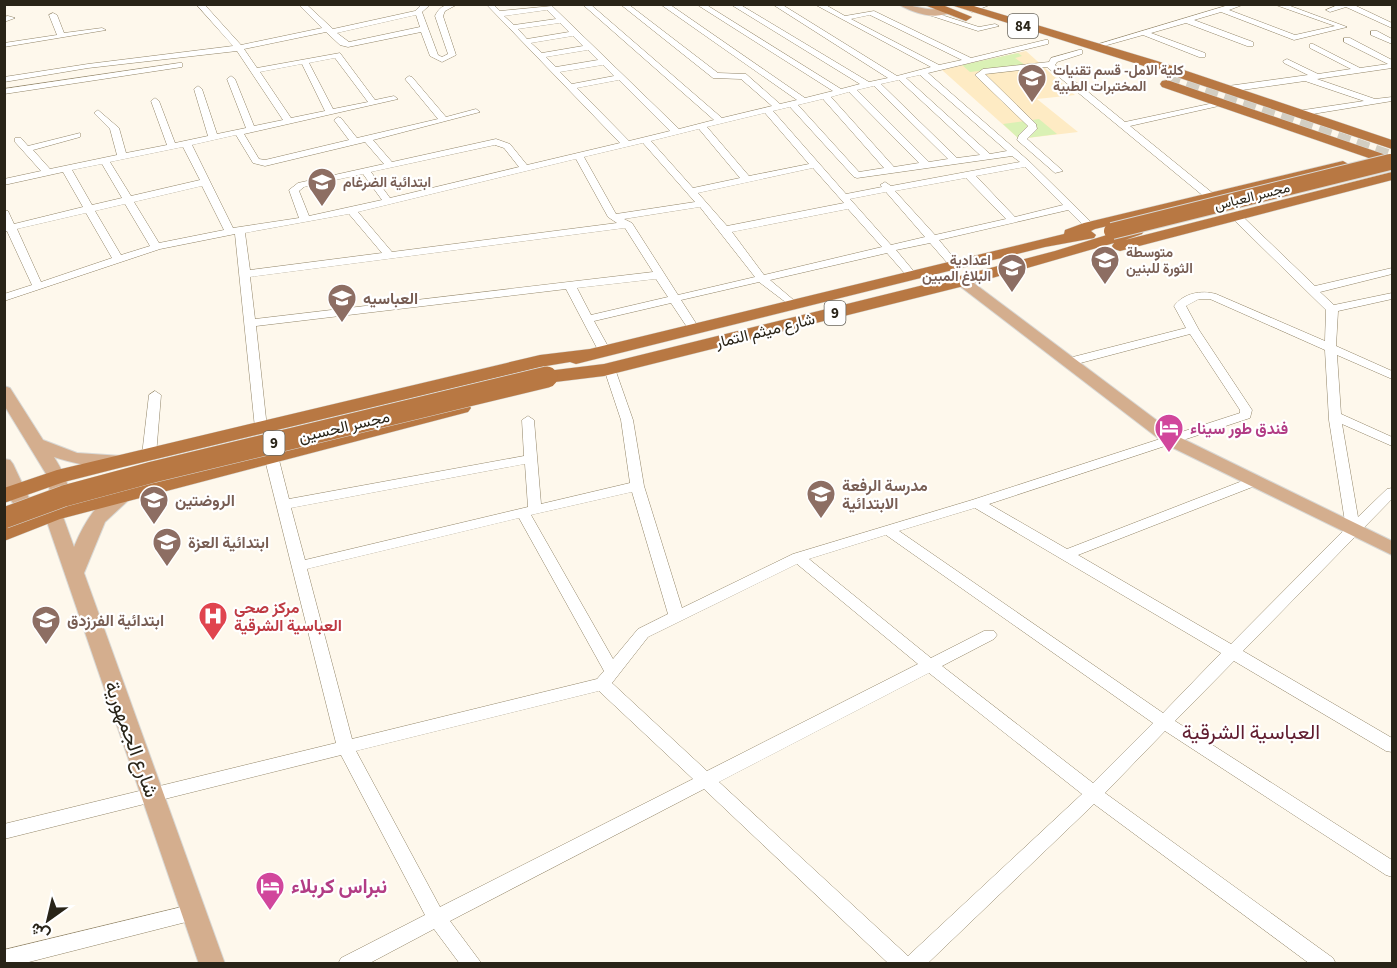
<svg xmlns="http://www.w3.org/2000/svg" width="1397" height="968" font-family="'Source Sans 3',Vazirmatn,sans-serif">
  <rect width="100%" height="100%" fill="#fef8ec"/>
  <polygon fill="#feebc4" points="1026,51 1075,95 1037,99 1078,132 1019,139 942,70"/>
  <g fill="#daf1b5">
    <polygon points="1018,53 1022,56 1015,58 1025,65 970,72 962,65"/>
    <polygon points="1039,119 1057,134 1019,139 1003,124"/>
  </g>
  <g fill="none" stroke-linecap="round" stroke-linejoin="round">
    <polyline stroke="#d3cec2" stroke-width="13" stroke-dasharray="13 7" stroke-linecap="butt" points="1167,79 1392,157"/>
    <g stroke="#928568" stroke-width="1">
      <g id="minor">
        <path d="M196,4H204L241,45L322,28L298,4H306L333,29L415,11L422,4H431L422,12L438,55L442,57L448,54L435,16C440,5 447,4 458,4L445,11L443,16L456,55L442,62L430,56L421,32L348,47L340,45L326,32L244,49L257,68L340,53L375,100L394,96L398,99L244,134L259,159L265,160L349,140L334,120L338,117L341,118L357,138L438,119L405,79L409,76L412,77L446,117L476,109L480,112L373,140L392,162L496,139L510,144L527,165L620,143L486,4H493L500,11L552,6L679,129L714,120L582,4H590L722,118L772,106L741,79L713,78L620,4H628L718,73L746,74L780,104L797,100L660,4H669L805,98L833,91L696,4H705L841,89L860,84L730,4H739L869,82L888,78L772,4H781L897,76L931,67L814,4H824L845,16L874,11L971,58L1045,40H1048V44L928,73L1030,162L1095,226L1094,228H1086L1068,210L939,240L959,264L954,267L950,266L930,243L896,250L916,274L911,277L907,276L887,253L770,280L796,302L798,304L792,307L759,282L681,300L699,328L693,331L689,330L671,303L594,321L610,350L604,354L598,350L566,289L256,326L267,428L261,432L255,428L235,234L160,249L4,301V294L32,285L7,231L4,232V210L8,211L14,224L83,207L63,172L4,185V179L41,171L15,142V138H21L28,146L80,133V137L33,150L50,169L117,155L110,129L94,113L98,110L119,128L126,153L167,145L151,101L155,98L159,101L175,143L208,136L194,89L198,86L202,89L217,134L246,128L227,79L231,76L235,79L254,126L283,120L237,51L88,68L4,82V77L88,64L233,46ZM547,10L556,19L514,25L504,16ZM416,15L420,27L349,42L337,33ZM870,15L962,60L939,65L851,19ZM560,23L569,32L527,39L518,29ZM573,36L583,46L542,53L531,43ZM588,50L598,60L556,67L546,57ZM335,58L368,102L333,109L309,63ZM302,64L325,111L291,118L260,72ZM603,65L614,76L572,84L560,72ZM920,75L1007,151L990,154L906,78ZM619,80L670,131L629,141L577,88ZM899,80L980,155L957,158L881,84ZM874,86L948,159L929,162L857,90ZM849,92L919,163L894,167L831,97ZM823,99L884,168L859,172L798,105ZM790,107L854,177L857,178L1012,156L1020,162L891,186L885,182L880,185L882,187L846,194L773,111ZM765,113L809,164L749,176L707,127ZM699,129L740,178L693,188L651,141ZM236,135L253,163L265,166L365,142L384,164L298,183L289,190L299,218L233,228L192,145ZM643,143L695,202L616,214L584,157ZM495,145L504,148L519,167L390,198L371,172ZM183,147L200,180L131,196L110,162ZM576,159L608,217L617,223L392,252L358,212ZM102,164L122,198L92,205L72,170ZM1025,167L1063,205L1015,217L976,176ZM813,168L844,203L727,226L698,193ZM363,174L382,200L309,216L299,191L304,187ZM966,178L1006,219L935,235L895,191ZM202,186L224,230L159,243L134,202ZM886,192L925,237L891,245L850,199ZM125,204L150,246L121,255L95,211ZM700,207L755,277L678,295L632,223L624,219ZM848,209L882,247L764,275L732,232ZM86,213L112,258L41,282L17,229ZM349,214L382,253L250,270L245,233ZM625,228L653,272L255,319L250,277ZM656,279L668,297L591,315L577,288Z"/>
        <polygon points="980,4 992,4 972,12 968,10"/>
        <polygon points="1232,4 1245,4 1229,10 1295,35 1335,26 1273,4 1285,4 1347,27 1294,40 1221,12 1194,20 1253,42 1253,46 1247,46 1186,23 1151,33 1205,53 1205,57 1199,57 1143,35 1093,49 1089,47"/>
        <polygon points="1340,4 1352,4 1392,23 1392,28 1346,7 1330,12 1326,10"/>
        <polygon points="929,11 979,27 995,24 999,26 978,31 929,15"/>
        <polygon points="53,13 57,15 64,33 102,28 106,30 4,47 4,43 57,35 49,15"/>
        <polygon points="8,16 15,18 4,22 4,17"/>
        <polygon points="1371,31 1377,31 1392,39 1392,44 1371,35"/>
        <polygon points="1344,38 1350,38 1392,60 1392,68 1317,79 1375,99 1392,97 1392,101 1300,116 1296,113 1297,111 1364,101 1305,81 1228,92 1224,89 1228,86 1308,75 1284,63 1283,61 1287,59 1318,74 1351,69 1310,48 1310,44 1313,44 1360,68 1388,64 1344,42"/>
        <polygon points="1079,50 1082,50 1082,54 1057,62 1055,65 1125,122 1223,101 1223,105 1130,126 1215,195 1215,199 1207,199 1047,67 985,74 1036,124 1037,129 1027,139 1063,171 1055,173 1017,140 1019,135 1028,126 975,75 983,69 1049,62 1051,58"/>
        <polygon points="179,63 182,63 182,67 4,94 4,89"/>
        <path d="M1236,213L1240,214L1315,286L1392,268V274L1320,292L1334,305L1392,293V299L1338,311L1336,346L1392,371V379L1337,355L1341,414L1392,437V446L1342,424L1358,517L1387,489L1392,488V499L1243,651L1392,738V752L1386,751L1234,661L1175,721L1392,860V877L1386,875L1165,731L1105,793L1333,958L1336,964H1310L1094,804L927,964H889L704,789L450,921L482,964H460L434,929L368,964H338L341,958L425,915L341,755L4,839V824L336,743L264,456L266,453H276L278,456L289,499L524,456L522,420L528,416L534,420L541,504L630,483L621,420L604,369L610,365L614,366L633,420L644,486L682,608L793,554L972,500L1240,413V410L1190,334L1069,366L1063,362L1065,359L1186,328L1174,306C1184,293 1201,290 1216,294L1325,341L1326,310L1232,218V214ZM1199,299H1210L1325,350L1329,420L1346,528L1231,644L1078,555L1260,484L1262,481L1260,478H1250L1067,549L989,504L1250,418L1252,410L1199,330L1186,306ZM525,464L528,507L305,560L291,508ZM632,492L668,614L638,629L613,659L531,515ZM975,508L1221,653L1163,713L899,531ZM519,518L604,671L597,679L352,739L307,569ZM886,535L1153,723L1093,783L942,666L994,639L997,635L994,631H984L931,658L809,559ZM797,564L918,664L707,771L612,683L648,637ZM929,673L1082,794L908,956L719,782ZM599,691L693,779L440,907L356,751Z"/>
        <polygon points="155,391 161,395 156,455 149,459 142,455 149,395"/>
        <polygon points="194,904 201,906 203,912 201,918 194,920 21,964 4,964 4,950"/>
      </g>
    </g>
    <g stroke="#d8d8d5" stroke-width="2">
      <g id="major">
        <path d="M898,4C909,4 918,8 928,9C937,10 945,6 952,11C938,21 912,13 898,4Z"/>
        <polygon points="962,277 967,278 1179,437 1392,541 1392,555 1167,445 957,284 955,281 957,278"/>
        <path d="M4,386L10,388L43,440L77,453L122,456L128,457L131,461L128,465C105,471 76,464 54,457C65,475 76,494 62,514L74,547C84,523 99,496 125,489L131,491L134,495L105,522L84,573L225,964H199L46,519C27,524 7,501 4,484C3,476 4,467 4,459L10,460L13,464L29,498L40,508L47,510L50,494L48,477L4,405Z"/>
      </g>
    </g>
    <g stroke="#d8d8d5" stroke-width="1">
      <g id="highway">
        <polygon points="922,4 940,4 972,17 966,21"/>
        <polygon points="948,4 967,4 1157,61 1392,140 1392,149 1147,67"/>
        <polygon points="1167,80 1392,157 1392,166 1162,87 1160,84 1162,81"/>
        <polygon points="1343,161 1350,165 1348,168 1095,229 1091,231 1096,235 1094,238 1045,247 576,364 570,362 540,367 123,467 64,482 4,503 4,488 57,470 540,355 590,349 1064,234 1065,230 1084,223"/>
        <polygon points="1392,172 1392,180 1120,251 1114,249 1112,246 1114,243 968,285 604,376 547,383 540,381 538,377 540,373 547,371 604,364 956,277 1055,251 1136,226 1142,228 1144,231 1142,234 1125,240"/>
        <polygon points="461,402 468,404 471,408 468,412 60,519 4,541 4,526 45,509"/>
      </g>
    </g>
    <use href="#minor" fill="#fff" fill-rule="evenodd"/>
    <use href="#major" fill="#d4ae8e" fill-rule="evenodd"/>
    <use href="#highway" fill="#b87843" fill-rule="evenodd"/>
    <g stroke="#d8d8d5" stroke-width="14" stroke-linecap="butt">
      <polyline id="highway-bridge-far2" points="1384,163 1392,161"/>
    </g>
    <g stroke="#d8d8d5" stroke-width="18" stroke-linecap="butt">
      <polyline id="highway-bridge-far1" points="1112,231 1390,162"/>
    </g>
    <g stroke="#d8d8d5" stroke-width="22" stroke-linecap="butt">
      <polyline id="highway-bridge" points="4,518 64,496 153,472 547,377"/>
    </g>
    <use href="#highway-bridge-far2" stroke="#b87843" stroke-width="13"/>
    <use href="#highway-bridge-far1" stroke="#b87843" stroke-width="16"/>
    <use href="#highway-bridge" stroke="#b87843" stroke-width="21"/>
  </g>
  <defs>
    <g id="university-pin" transform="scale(1.5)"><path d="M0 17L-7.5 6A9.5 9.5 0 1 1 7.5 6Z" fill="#8d6e63" stroke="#fff"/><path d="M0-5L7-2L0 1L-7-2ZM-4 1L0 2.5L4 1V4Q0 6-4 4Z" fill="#fff"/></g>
    <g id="school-pin" transform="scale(1.5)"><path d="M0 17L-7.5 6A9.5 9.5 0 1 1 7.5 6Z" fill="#8d6e63" stroke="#fff"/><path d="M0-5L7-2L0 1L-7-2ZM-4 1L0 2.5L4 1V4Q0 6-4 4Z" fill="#fff"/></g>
    <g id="hotel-pin" transform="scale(1.5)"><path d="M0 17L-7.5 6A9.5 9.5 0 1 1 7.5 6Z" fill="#d1479c" stroke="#fff"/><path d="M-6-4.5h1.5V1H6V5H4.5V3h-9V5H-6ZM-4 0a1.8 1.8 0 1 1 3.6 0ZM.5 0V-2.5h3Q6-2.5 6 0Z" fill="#fff"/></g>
    <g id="hospital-pin" transform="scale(1.5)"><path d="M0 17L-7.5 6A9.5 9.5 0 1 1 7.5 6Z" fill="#e0444e" stroke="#fff"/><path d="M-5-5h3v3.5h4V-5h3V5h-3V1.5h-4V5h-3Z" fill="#fff"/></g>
  </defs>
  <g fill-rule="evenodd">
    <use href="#university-pin" x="1032" y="78"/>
    <use href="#school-pin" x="322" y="182"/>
    <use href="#school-pin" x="1105" y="260"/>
    <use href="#school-pin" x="1012" y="268"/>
    <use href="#school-pin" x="342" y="298"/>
    <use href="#hotel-pin" x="1169" y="428"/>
    <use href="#school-pin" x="821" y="494"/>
    <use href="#school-pin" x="154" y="500"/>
    <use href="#school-pin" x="167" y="542"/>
    <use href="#hospital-pin" x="213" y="616"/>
    <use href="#school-pin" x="46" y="620"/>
    <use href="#hotel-pin" x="270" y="886"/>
  </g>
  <g text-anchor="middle" stroke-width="4.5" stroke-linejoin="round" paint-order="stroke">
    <g font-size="14" font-weight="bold" fill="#785e54" stroke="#fff" text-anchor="start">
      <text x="1053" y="75">كلية الامل- قسم تقنيات<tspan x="1053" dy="16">المختبرات الطبية</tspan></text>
      <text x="343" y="187">ابتدائية الضرغام</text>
      <text x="1126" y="257">متوسطة<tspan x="1126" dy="16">الثورة للبنين</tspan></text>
      <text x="991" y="265" text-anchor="end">اعدادية<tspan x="991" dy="16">البلاغ المبين</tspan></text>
    </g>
    <g font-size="14" fill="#292418" stroke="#fff">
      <text transform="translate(1252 196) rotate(-14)" y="5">مجسر العباس</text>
    </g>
    <g fill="#fff" stroke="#69665d" stroke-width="1.5">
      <rect x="1008" y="14" width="30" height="24" rx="4.5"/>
      <rect x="824.5" y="301" width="21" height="24" rx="4.5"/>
      <rect x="263.5" y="431" width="21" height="24" rx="4.5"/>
    </g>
    <g font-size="15" font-weight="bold" fill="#292418">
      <text x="1023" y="31">84</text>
      <text x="835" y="318">9</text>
      <text x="274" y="448">9</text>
    </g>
    <g font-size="16" font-weight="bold" fill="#785e54" stroke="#fff" text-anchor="start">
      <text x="363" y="304">العباسيه</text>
      <text x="842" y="491">مدرسة الرفعة<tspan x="842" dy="18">الابتدائية</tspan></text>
      <text x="175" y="506">الروضتين</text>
      <text x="188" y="548">ابتدائية العزة</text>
      <text x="67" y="626">ابتدائية الفرزدق</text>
    </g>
    <g font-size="16" fill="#292418" stroke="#fff">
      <text transform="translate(765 330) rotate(-14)" y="6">شارع ميثم التمار</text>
      <text transform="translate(344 426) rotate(-13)" y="6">مجسر الحسين</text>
    </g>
    <g font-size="16" font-weight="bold" fill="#b23c85" stroke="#fff" text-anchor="start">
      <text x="1190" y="434">فندق طور سيناء</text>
    </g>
    <g font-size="16" font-weight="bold" fill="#be3a42" stroke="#fff" text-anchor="start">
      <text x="234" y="613">مركز صحي<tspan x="234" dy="18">العباسية الشرقية</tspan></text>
    </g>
    <g font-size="20" fill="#292418" stroke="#fff">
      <text transform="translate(132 739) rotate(70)" y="7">شارع الجمهورية</text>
    </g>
    <g font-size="20" font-weight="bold" fill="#b23c85" stroke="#fff" text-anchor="start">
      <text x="291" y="893">نبراس كربلاء</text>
    </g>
    <g font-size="21" fill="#601c2f" stroke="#fff">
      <text x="1251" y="739">العباسية الشرقية</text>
    </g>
  </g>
  <rect width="1397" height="968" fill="none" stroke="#292418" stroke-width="12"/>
  <g transform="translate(48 920) rotate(214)" stroke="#ffffff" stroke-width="4.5" paint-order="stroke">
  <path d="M0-4.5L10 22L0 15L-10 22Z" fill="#292418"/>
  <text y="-9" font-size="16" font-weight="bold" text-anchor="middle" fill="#292418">ش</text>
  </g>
</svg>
